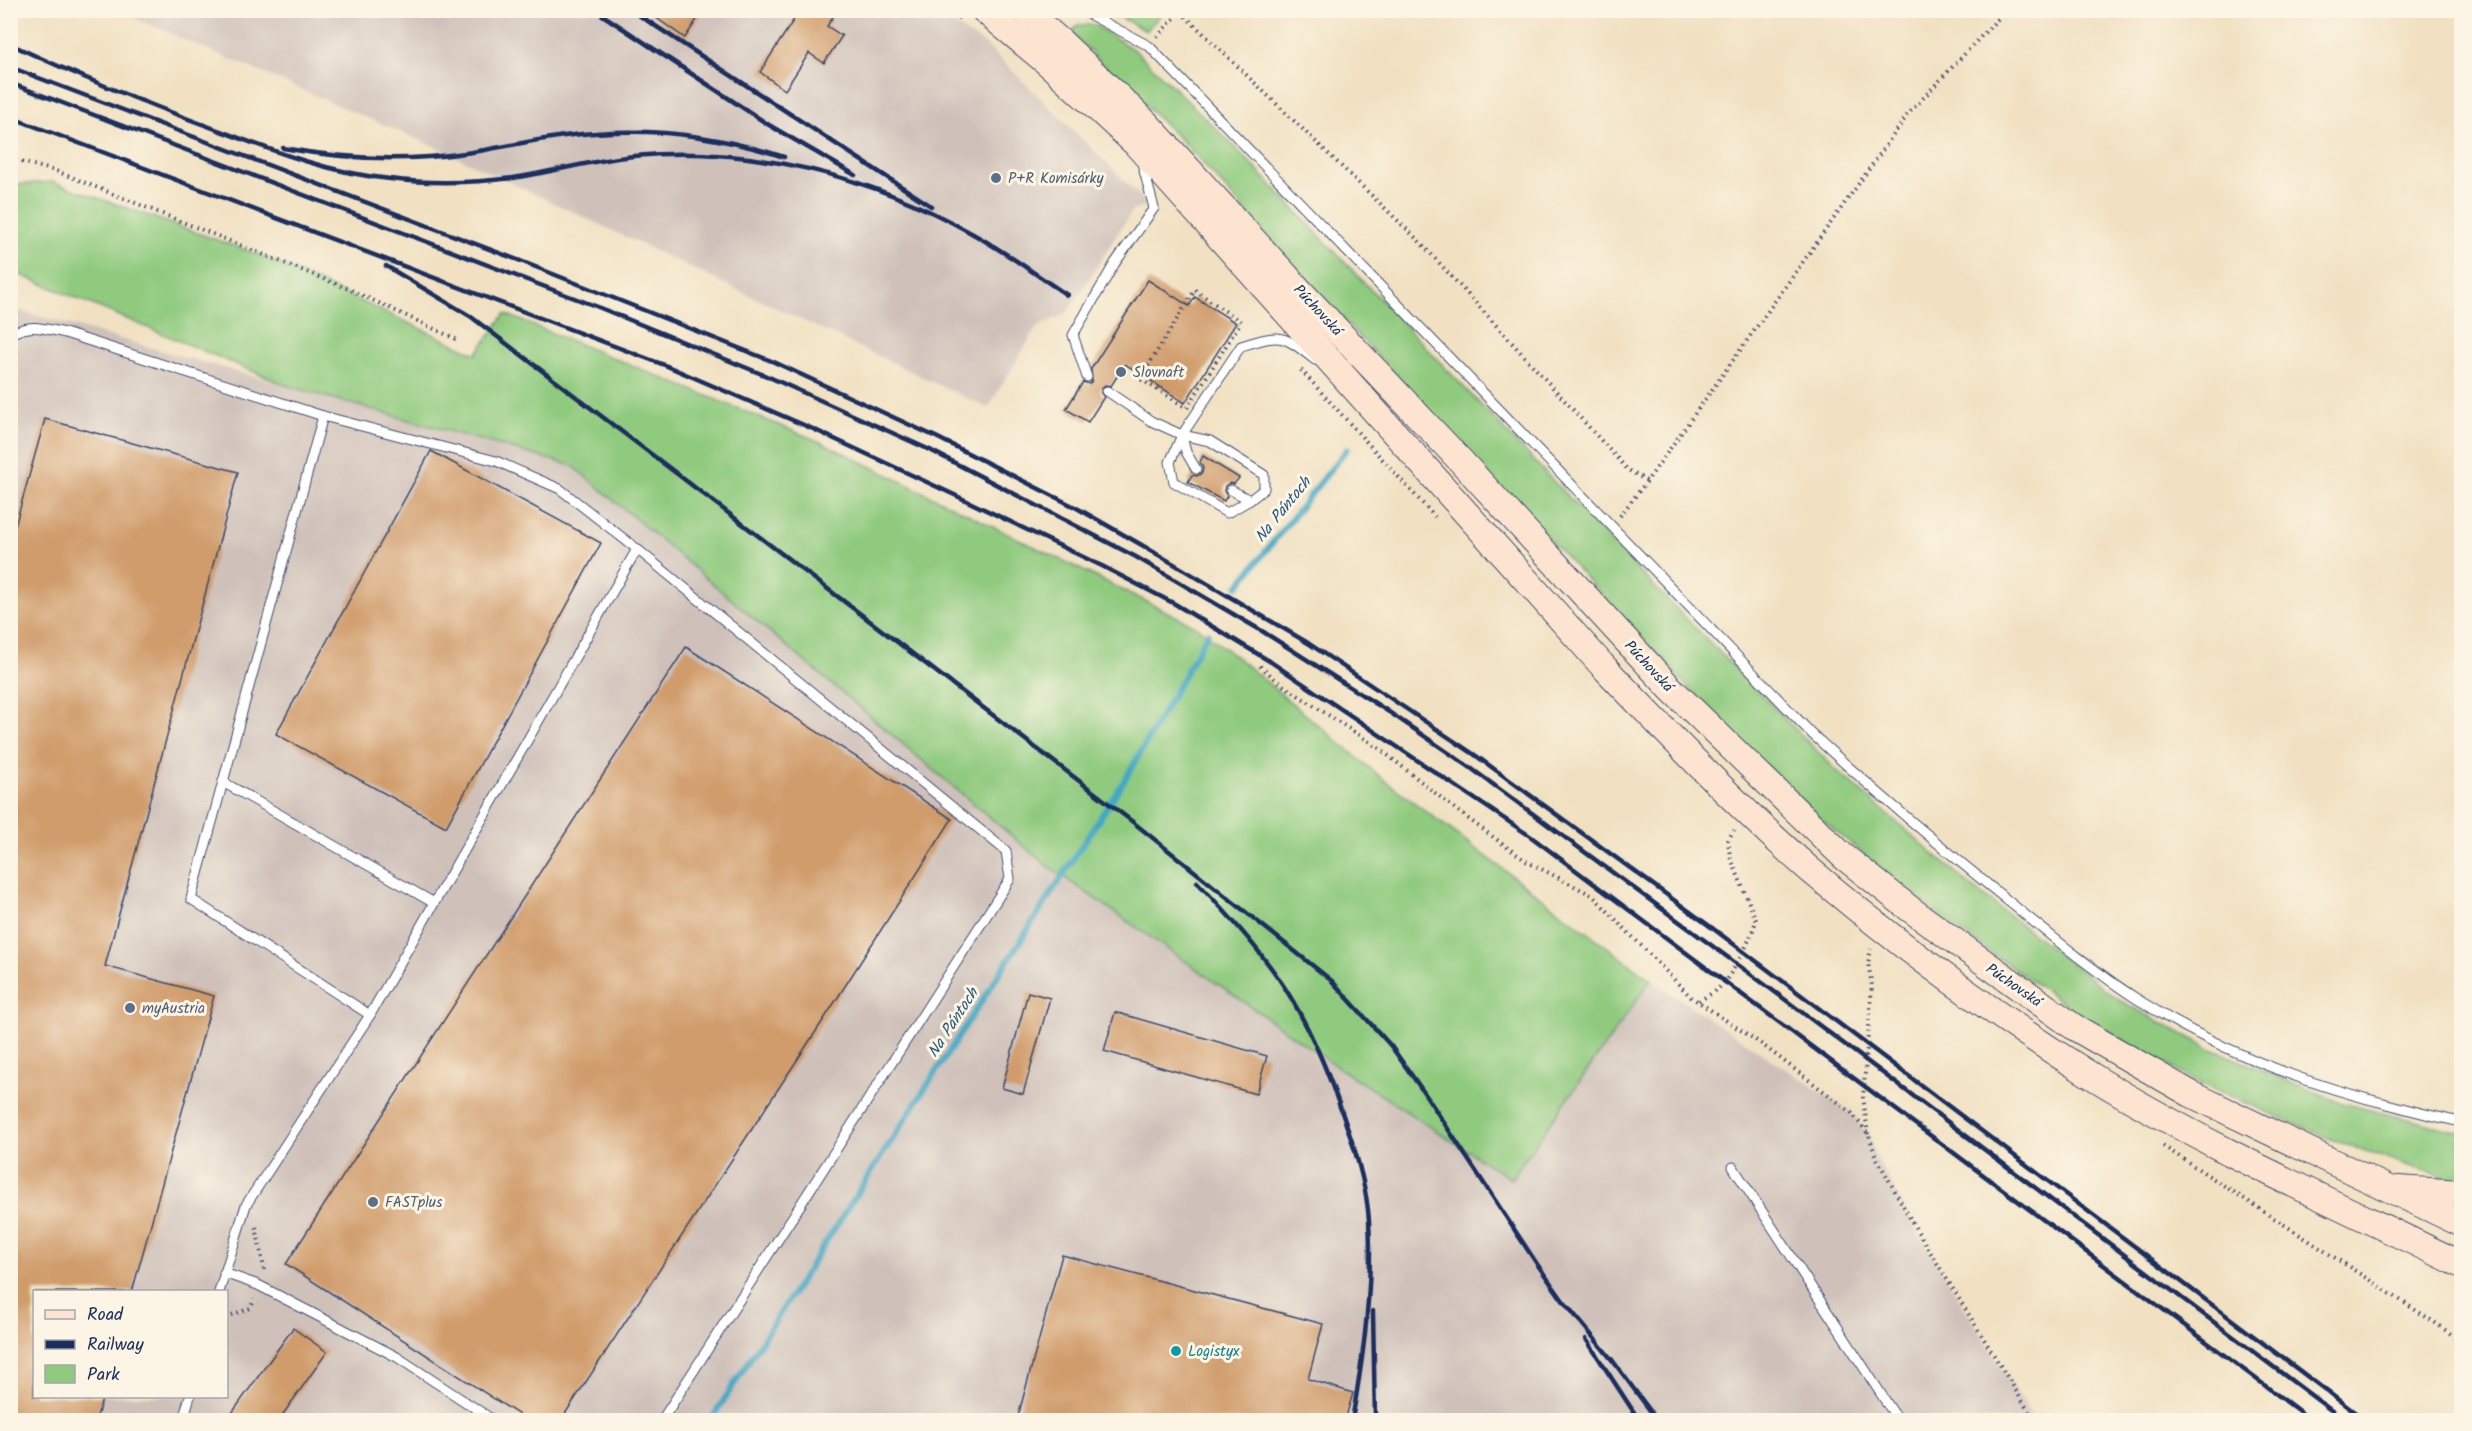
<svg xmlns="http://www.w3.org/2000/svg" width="2472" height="1431" font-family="Kalam,sans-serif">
  <rect width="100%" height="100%" fill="#fcf5e5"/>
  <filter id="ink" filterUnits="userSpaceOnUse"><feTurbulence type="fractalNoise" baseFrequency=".0167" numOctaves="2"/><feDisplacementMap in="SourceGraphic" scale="12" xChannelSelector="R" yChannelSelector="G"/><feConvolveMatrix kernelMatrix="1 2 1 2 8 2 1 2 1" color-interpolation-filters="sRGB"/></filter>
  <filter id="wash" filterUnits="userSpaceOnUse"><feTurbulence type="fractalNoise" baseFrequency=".008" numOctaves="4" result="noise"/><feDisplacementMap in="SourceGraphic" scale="24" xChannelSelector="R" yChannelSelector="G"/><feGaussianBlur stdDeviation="1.35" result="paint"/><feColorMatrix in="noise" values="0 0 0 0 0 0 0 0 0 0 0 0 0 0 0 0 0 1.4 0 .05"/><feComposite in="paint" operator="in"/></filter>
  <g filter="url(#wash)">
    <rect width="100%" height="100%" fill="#f1e1c2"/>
    <g fill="#cfc1ba" fill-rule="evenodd">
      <polygon points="118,11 933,11 985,44 1148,204 1132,211 1067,313 1037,327 988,408 433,146"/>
      <path d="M10,308L572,466L1045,864L1342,1070L1511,1179L1651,980L1851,1112L1869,1135L1875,1155L1916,1229L2034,1420H11ZM34,1292H226V1396H34Z"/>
    </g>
    <g fill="#8fca7e" stroke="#557c6e" stroke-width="1.5">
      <polygon points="1109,11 1164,11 1146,31"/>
      <polygon points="1077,25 1095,25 1136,51 1236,148 1637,569 1834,768 1971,886 2119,1000 2207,1047 2342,1103 2461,1132 2461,1181 2449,1179 2330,1139 2197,1082 2090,1021 1945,921 1821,819 1729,731 1312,286 1189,148 1077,39 1073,32"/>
      <polygon points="53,182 260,255 476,354 505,314 823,443 1194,625 1239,659 1383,779 1651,980 1511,1179 1342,1070 1045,864 573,466 288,386 11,271 11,185"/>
    </g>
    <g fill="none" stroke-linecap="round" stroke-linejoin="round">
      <g stroke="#43a7c3" stroke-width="6">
        <polyline points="1238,586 1347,449"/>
        <polyline points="711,1420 1127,776 1208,633"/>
      </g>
    </g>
    <g id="blocks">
      <g fill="#d09c6c">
        <polygon points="645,10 703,10 685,38"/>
        <polygon points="800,10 837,10 827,26 842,36 824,63 809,53 785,90 760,72"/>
        <polygon points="1148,280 1189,306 1195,297 1236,323 1185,403 1125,364 1111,386 1105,385 1101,388 1101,393 1104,397 1088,422 1066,409 1083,382 1089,384 1092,381 1091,369"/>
        <polygon points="45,419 238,472 105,966 214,996 132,1292 34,1292 34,1396 103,1396 96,1420 10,1420 10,544"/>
        <polygon points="431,451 601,543 446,827 276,734"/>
        <polygon points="1203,456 1239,478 1234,484 1230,483 1225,486 1224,491 1227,496 1224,501 1188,482 1192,475 1197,476 1202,473 1203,468 1200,462"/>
        <polygon points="686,647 952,819 824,1019 561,1420 527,1420 286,1264"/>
        <polygon points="1028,992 1050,998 1023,1094 1002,1088"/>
        <polygon points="1115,1012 1267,1056 1256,1094 1104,1051"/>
        <polygon points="1062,1255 1323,1324 1308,1379 1353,1393 1345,1420 1017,1420"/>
        <polygon points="293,1328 327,1352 279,1420 227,1420"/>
      </g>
    </g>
  </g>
  <g filter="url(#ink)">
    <use href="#blocks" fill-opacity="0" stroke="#3b4a6d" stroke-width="1.5"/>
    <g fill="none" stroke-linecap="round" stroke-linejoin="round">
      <g stroke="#3b4a6d" stroke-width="11">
        <g id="lane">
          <path d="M1081,10L1149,46L1811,733C1874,791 1940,846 2007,900C2049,934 2092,970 2137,999C2217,1050 2304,1084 2395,1106C2417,1112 2439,1118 2462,1122"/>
          <path d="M10,334C32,323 42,328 65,333L323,416L191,899L370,1015L246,1205L219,1292"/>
          <polyline points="1087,377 1073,335 1115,263 1154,208 1142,163"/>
          <path d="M1107,391L1151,421L1182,435L1241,346C1282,334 1281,333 1315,360"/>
          <polyline points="323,416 496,461 560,489 637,549"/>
          <polyline points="1182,435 1210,441 1264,475 1264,489 1250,500 1231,490"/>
          <polyline points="1182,435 1170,462 1174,482 1227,513 1250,500"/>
          <polyline points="1182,436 1186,452 1196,469"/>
          <polyline points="223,782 434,903"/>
          <polyline points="370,1015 637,549 1006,851 1010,879 662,1420"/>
          <polyline points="1733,1167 1898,1420"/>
          <polyline points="224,1273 258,1285 397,1357 493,1420"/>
          <polyline points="183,1420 190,1396"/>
        </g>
      </g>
      <g stroke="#3b4a6d" stroke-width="28">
        <g id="secondary">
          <path d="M984,10L1050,65L1136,144L1602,665C1669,735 1737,806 1810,870C1896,943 1989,1011 2084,1071C2204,1146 2335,1203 2462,1265"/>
          <polyline points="1024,10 1060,41 1148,125 1302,293 1459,459 1671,689 1843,856 1910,909 2074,1027 2191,1094 2462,1224"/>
          <polyline points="2398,1189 2462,1193"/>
        </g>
      </g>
      <g stroke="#3b4a6d" stroke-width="4" stroke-dasharray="1.5 4.5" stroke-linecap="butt">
        <polyline points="949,10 963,21"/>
        <polyline points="1181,12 1420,242 1628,470 1647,481"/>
        <polyline points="1157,37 1180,12"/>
        <polyline points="10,159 56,171 349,289 460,341"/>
        <polygon points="1195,290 1241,322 1187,408 1140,379"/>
        <polyline points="1301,370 1435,517"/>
        <polyline points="1620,516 1647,481 1909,113 2006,10"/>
        <polyline points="1260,666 1281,684 1380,749 1459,812 1526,861 1592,895 1691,997 1760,1043 1851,1112 1869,1135 1875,1155 1916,1229 2034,1420"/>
        <path d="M1699,1001C1705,997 1713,993 1719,988C1733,974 1752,938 1756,920L1730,856L1728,840L1734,830"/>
        <polyline points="1868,1134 1863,1097 1872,986 1868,963 1871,949"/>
        <polyline points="2163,1146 2437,1324 2462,1342"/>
        <polyline points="256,1227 264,1268 263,1272"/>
        <polyline points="226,1317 251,1308 254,1299"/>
      </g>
      <use href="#lane" stroke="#fff" stroke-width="9"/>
      <use href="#secondary" stroke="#fde4d1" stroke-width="26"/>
      <g stroke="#1b2f5e" stroke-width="4.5">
        <polyline points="595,10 769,125 855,175"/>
        <polyline points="631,10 931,206"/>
        <path d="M10,44C78,76 147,104 218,130C273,151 330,173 390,179C431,184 472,183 513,178C553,172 593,160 634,156C751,145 871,176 973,234C1006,252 1036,275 1067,295"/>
        <polyline points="10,67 518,260 774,362 936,437 1075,507 1140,544 1308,643 1475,755 1711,927 2365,1420"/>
        <polyline points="10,83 598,307 769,377 930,450 1136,557 1262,631 1389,712 1468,766 1783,998 2344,1420"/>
        <polyline points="10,117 667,366 813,429 961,498 1102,566 1175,604 1271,662 1530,836 2311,1420"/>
        <path d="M283,148C343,159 404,162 465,153C508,147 551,135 595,133C660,128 723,137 784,157"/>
        <polyline points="386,266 470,316 507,344 1129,819 1332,981 1391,1046 1425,1094 1537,1264 1564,1302 1613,1361 1657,1420"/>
        <path d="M1197,882C1227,913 1255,944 1279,979C1309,1023 1329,1074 1346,1124C1357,1155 1367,1188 1369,1221C1373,1282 1363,1360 1352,1420"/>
        <polyline points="1373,1311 1375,1420"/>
        <polyline points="1586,1339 1639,1420"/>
      </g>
    </g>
  </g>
  <g fill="#5c6f8a" stroke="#fcf5e5" stroke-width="2">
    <circle cx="996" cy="178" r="6"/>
    <circle cx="1121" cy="372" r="6"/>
    <circle cx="130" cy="1008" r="6"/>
    <circle cx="373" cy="1202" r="6"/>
  </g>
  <circle fill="#0f9aa8" stroke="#fcf5e5" stroke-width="2" cx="1176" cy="1351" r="6"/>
  <g text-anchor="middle" stroke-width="6" stroke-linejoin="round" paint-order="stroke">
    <g font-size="15" fill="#4e5e75" stroke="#fcf5e5" text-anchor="start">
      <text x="1008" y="183">P+R Komisárky</text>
      <text x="1133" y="377">Slovnaft</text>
      <text x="142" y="1013">myAustria</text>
      <text x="385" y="1207">FASTplus</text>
    </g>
    <g font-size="15" fill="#1b2f5e" stroke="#fcf5e5">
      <text transform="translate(1318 310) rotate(47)" y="5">Púchovská</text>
      <text transform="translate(1649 666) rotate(47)" y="5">Púchovská</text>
      <text transform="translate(2014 985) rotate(35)" y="5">Púchovská</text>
    </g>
    <g font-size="15" fill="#0d838f" stroke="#fcf5e5" text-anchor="start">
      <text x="1188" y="1356">Logistyx</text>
    </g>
    <g font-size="16" font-style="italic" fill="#295981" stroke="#fcf5e5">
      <text transform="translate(1282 509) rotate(-51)" y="6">Na Pántoch</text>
      <text transform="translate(952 1022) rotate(-57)" y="6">Na Pántoch</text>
    </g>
  </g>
  <rect width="2472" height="1431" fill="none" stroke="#fcf5e5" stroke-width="36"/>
  <rect x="33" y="1290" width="195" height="108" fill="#fcf5e5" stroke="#a2a6af" stroke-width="1.5"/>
  <rect x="45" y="1310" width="30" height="9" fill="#fde4d1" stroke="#a2a6af" stroke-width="1.5"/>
  <text x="87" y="1320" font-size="18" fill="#1b2f5e">Road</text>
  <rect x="45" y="1340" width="30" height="9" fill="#1b2f5e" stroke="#a2a6af" stroke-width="1.5"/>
  <text x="87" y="1350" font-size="18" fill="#1b2f5e">Railway</text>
  <rect x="45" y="1365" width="30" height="18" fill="#8fca7e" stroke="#a2a6af" stroke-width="1.5"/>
  <text x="87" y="1380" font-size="18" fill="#1b2f5e">Park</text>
</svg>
